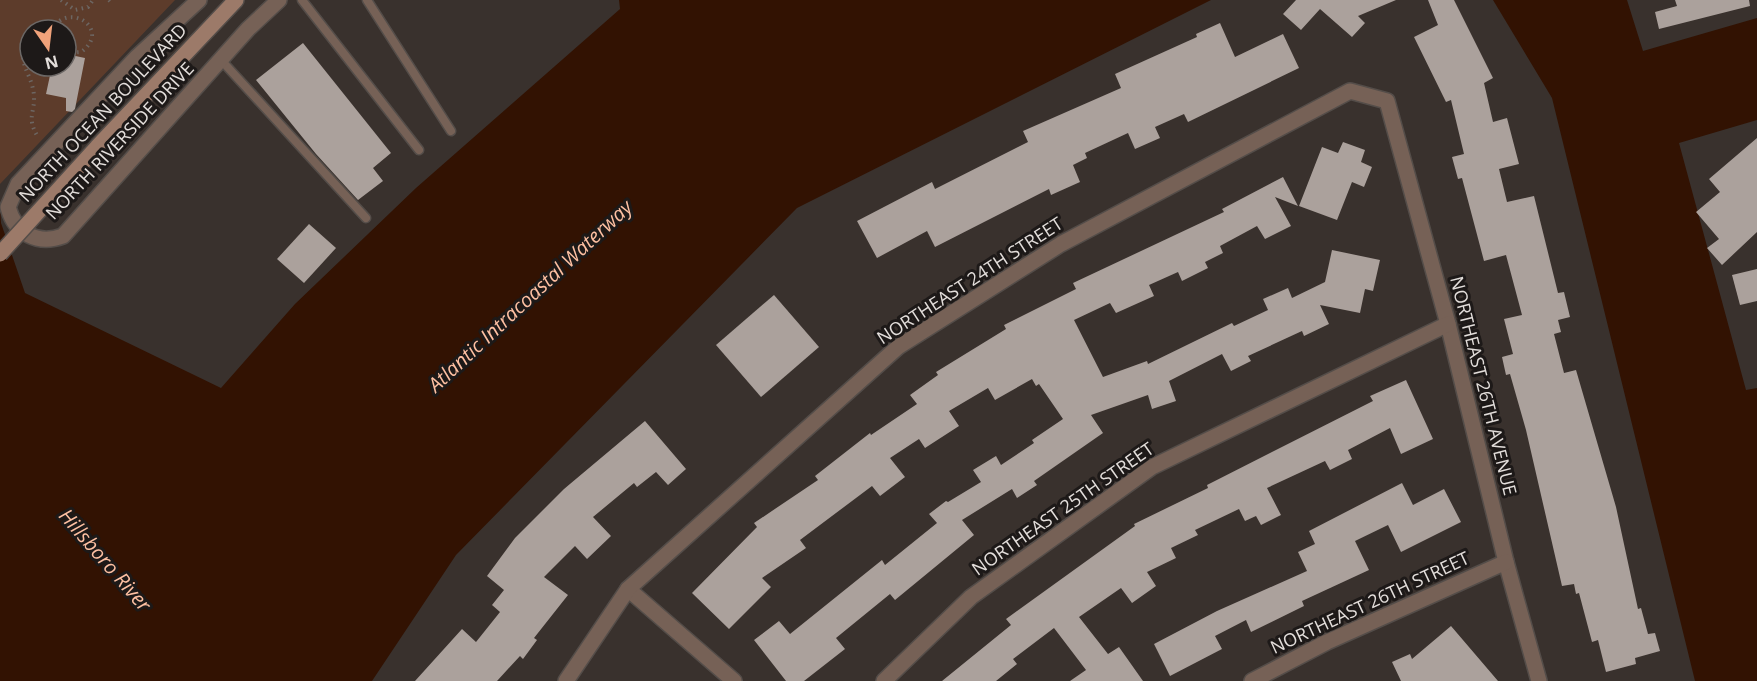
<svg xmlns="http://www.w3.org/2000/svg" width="1757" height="681" font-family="'Open Sans',sans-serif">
  <rect width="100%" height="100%" fill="#39312d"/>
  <path fill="#5d3c2b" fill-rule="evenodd" d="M0,0H175L0,184ZM30,30H66V66H30Z"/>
  <g fill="#321202">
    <polygon points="619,0 1211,0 797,208 456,555 372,681 0,681 0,207 1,223 25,293 221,388 295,304 416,188 620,9"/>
    <polygon points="1493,0 1627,0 1643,51 1757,18 1757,120 1679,143 1746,390 1757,388 1757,681 1695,681 1552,98"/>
  </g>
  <g fill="#aba19c">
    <polygon points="1296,0 1396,0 1358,16 1365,23 1352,37 1320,9 1301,30 1283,14"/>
    <polygon points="1428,0 1454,0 1493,78 1484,83 1493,122 1507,118 1519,164 1499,169 1507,202 1534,196 1558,293 1564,292 1570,317 1558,320 1561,332 1554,334 1564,373 1576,370 1616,507 1638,609 1641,608 1648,634 1655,633 1660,651 1635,658 1636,664 1606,672 1598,640 1592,642 1579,593 1576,594 1574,584 1562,586 1526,430 1510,374 1506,375 1502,357 1513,354 1504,319 1522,315 1506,255 1484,261 1462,178 1458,179 1452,157 1464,154 1451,100 1446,102 1414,37 1438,25"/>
    <polygon points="1675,0 1749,0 1750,6 1659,29 1655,12 1677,6"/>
    <polygon points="1220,23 1235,57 1283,34 1299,68 1188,122 1184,114 1155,127 1160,138 1135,149 1128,133 1085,153 1087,158 1073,165 1080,182 1051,195 1049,189 935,247 927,231 877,258 857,221 932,182 935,189 1028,142 1023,131 1121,88 1115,74 1197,37 1196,34"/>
    <polygon points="303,43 391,153 373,168 383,181 358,200 316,154 256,80"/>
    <polygon points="66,54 85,58 75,109 72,112 66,111 66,98 46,94 52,66 66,66"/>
    <polygon points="1757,138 1757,232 1722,265 1707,248 1719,239 1696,212 1720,192 1709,179"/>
    <polygon points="1343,142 1365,150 1361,162 1372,167 1364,187 1352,182 1337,220 1299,206 1322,147 1338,153"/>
    <polygon points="1283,177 1298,206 1275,197 1291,226 1265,239 1257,226 1220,246 1223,253 1205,262 1208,268 1182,281 1178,272 1149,285 1154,296 1116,313 1110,303 1074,320 1103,377 1147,361 1148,364 1232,323 1234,326 1268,310 1263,299 1288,288 1292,298 1325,282 1332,250 1380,260 1373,291 1365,289 1360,313 1320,305 1329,324 1304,336 1302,331 1248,356 1251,361 1231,371 1222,354 1169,381 1176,401 1152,409 1148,395 1091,415 1103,433 1034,481 1037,485 1017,498 1012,489 962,520 974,535 895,600 890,594 836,638 845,649 804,681 786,681 754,640 779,621 790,634 882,560 885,565 937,523 929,514 946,501 948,502 981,482 973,470 996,456 1001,465 1034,443 1032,440 1063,419 1039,384 1036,386 1032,379 995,400 988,388 949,411 959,426 925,448 919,439 890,458 905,477 880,496 872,486 800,540 806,548 762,578 771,587 729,629 692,593 757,527 754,523 818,480 815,476 870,433 871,435 917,404 910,395 938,375 936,372 1006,329 1004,325 1076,289 1073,283 1224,212 1222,209"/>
    <polygon points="309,224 336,248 304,283 277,259"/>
    <polygon points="1757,269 1757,301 1740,305 1732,275"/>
    <polygon points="774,295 819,347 761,397 716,345"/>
    <polygon points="1406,380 1433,439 1401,454 1390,428 1348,450 1352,459 1330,470 1325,461 1267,488 1281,515 1261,525 1256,516 1245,521 1239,509 1195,530 1198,535 1171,548 1176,558 1147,572 1156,586 1132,603 1121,588 1079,617 1108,654 1119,647 1143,681 1070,681 1086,670 1054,628 1013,659 1017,664 996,681 942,681 1011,625 1006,619 1135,526 1134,524 1208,488 1207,485 1373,401 1370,396"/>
    <polygon points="645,421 686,469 668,485 656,472 637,487 634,483 593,517 611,536 587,559 575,546 544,577 568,595 534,638 537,640 523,659 520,656 497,681 415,681 462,629 476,642 500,612 492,605 504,590 487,576 515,538 564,489"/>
    <polygon points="1402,483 1413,505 1444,489 1461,522 1401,552 1388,525 1355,541 1369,570 1302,601 1304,606 1251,632 1246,620 1215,636 1222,649 1170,676 1154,644 1217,611 1307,571 1298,552 1315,544 1309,531"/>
    <polygon points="1451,626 1498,681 1401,681 1392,662 1410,654 1412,659"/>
  </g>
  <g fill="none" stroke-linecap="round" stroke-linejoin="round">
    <g stroke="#544d49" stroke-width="11">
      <g id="lane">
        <polyline points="302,0 419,150"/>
        <polyline points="367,0 451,131"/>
        <polyline points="221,60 366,218"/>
      </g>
    </g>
    <g stroke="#544d49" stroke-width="18">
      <g id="street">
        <path d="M199,0L137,57L18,184L8,207C15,234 38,245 63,236L248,29L279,0"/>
        <polyline points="628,589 734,681"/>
        <polyline points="566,681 628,589 898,347 1061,244 1350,91 1387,101 1448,324 1506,562 1539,681"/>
        <polyline points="884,681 971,597 1152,467 1448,324"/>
        <polyline points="1252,681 1327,642 1506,562"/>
      </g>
    </g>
    <g stroke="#544d49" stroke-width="18">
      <polyline id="secondary" points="97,147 236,0"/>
    </g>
    <g stroke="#6d6662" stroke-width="4" stroke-dasharray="1.5 4.5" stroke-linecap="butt">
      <polyline points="61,0 75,10 88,7 93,0"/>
      <polyline points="109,0 112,3"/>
      <path d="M52,30C67,0 113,29 81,52L66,53"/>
      <path d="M30,35C14,64 31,69 34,95C35,114 26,117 38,137"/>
    </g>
    <use href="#lane" stroke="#766156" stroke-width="8"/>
    <use href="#street" stroke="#766156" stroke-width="15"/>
    <use href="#secondary" stroke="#9c7a69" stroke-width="15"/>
    <g stroke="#544d49" stroke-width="18" stroke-linecap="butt">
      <polyline id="secondary-bridge" points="0,254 97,147"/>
    </g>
    <use href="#secondary-bridge" stroke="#9c7a69" stroke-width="15"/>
  </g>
  <g text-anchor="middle" stroke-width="6" stroke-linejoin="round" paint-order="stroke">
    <g font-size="18" fill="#e3dedb" stroke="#1d1918">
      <text transform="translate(103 113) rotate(-47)" y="6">NORTH OCEAN BOULEVARD</text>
      <text transform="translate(120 141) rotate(-47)" y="6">NORTH RIVERSIDE DRIVE</text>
      <text transform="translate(970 281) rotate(-33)" y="6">NORTHEAST 24TH STREET</text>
      <text transform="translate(1483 386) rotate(76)" y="6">NORTHEAST 26TH AVENUE</text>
      <text transform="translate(1063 509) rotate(-35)" y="6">NORTHEAST 25TH STREET</text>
      <text transform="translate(1370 603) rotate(-25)" y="6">NORTHEAST 26TH STREET</text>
    </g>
    <g font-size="20" font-style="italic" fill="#fec0a2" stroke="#1d1918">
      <text transform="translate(530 296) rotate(-43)" y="7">Atlantic Intracoastal Waterway</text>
      <text transform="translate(105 560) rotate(49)" y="7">Hillsboro River</text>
    </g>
  </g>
  <g transform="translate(48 48) rotate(166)"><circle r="28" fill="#1d1918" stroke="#6c6866" stroke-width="1.5"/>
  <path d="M0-4.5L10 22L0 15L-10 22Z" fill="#f0a27a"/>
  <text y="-9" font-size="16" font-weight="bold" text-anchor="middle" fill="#e3dedb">N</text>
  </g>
</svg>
